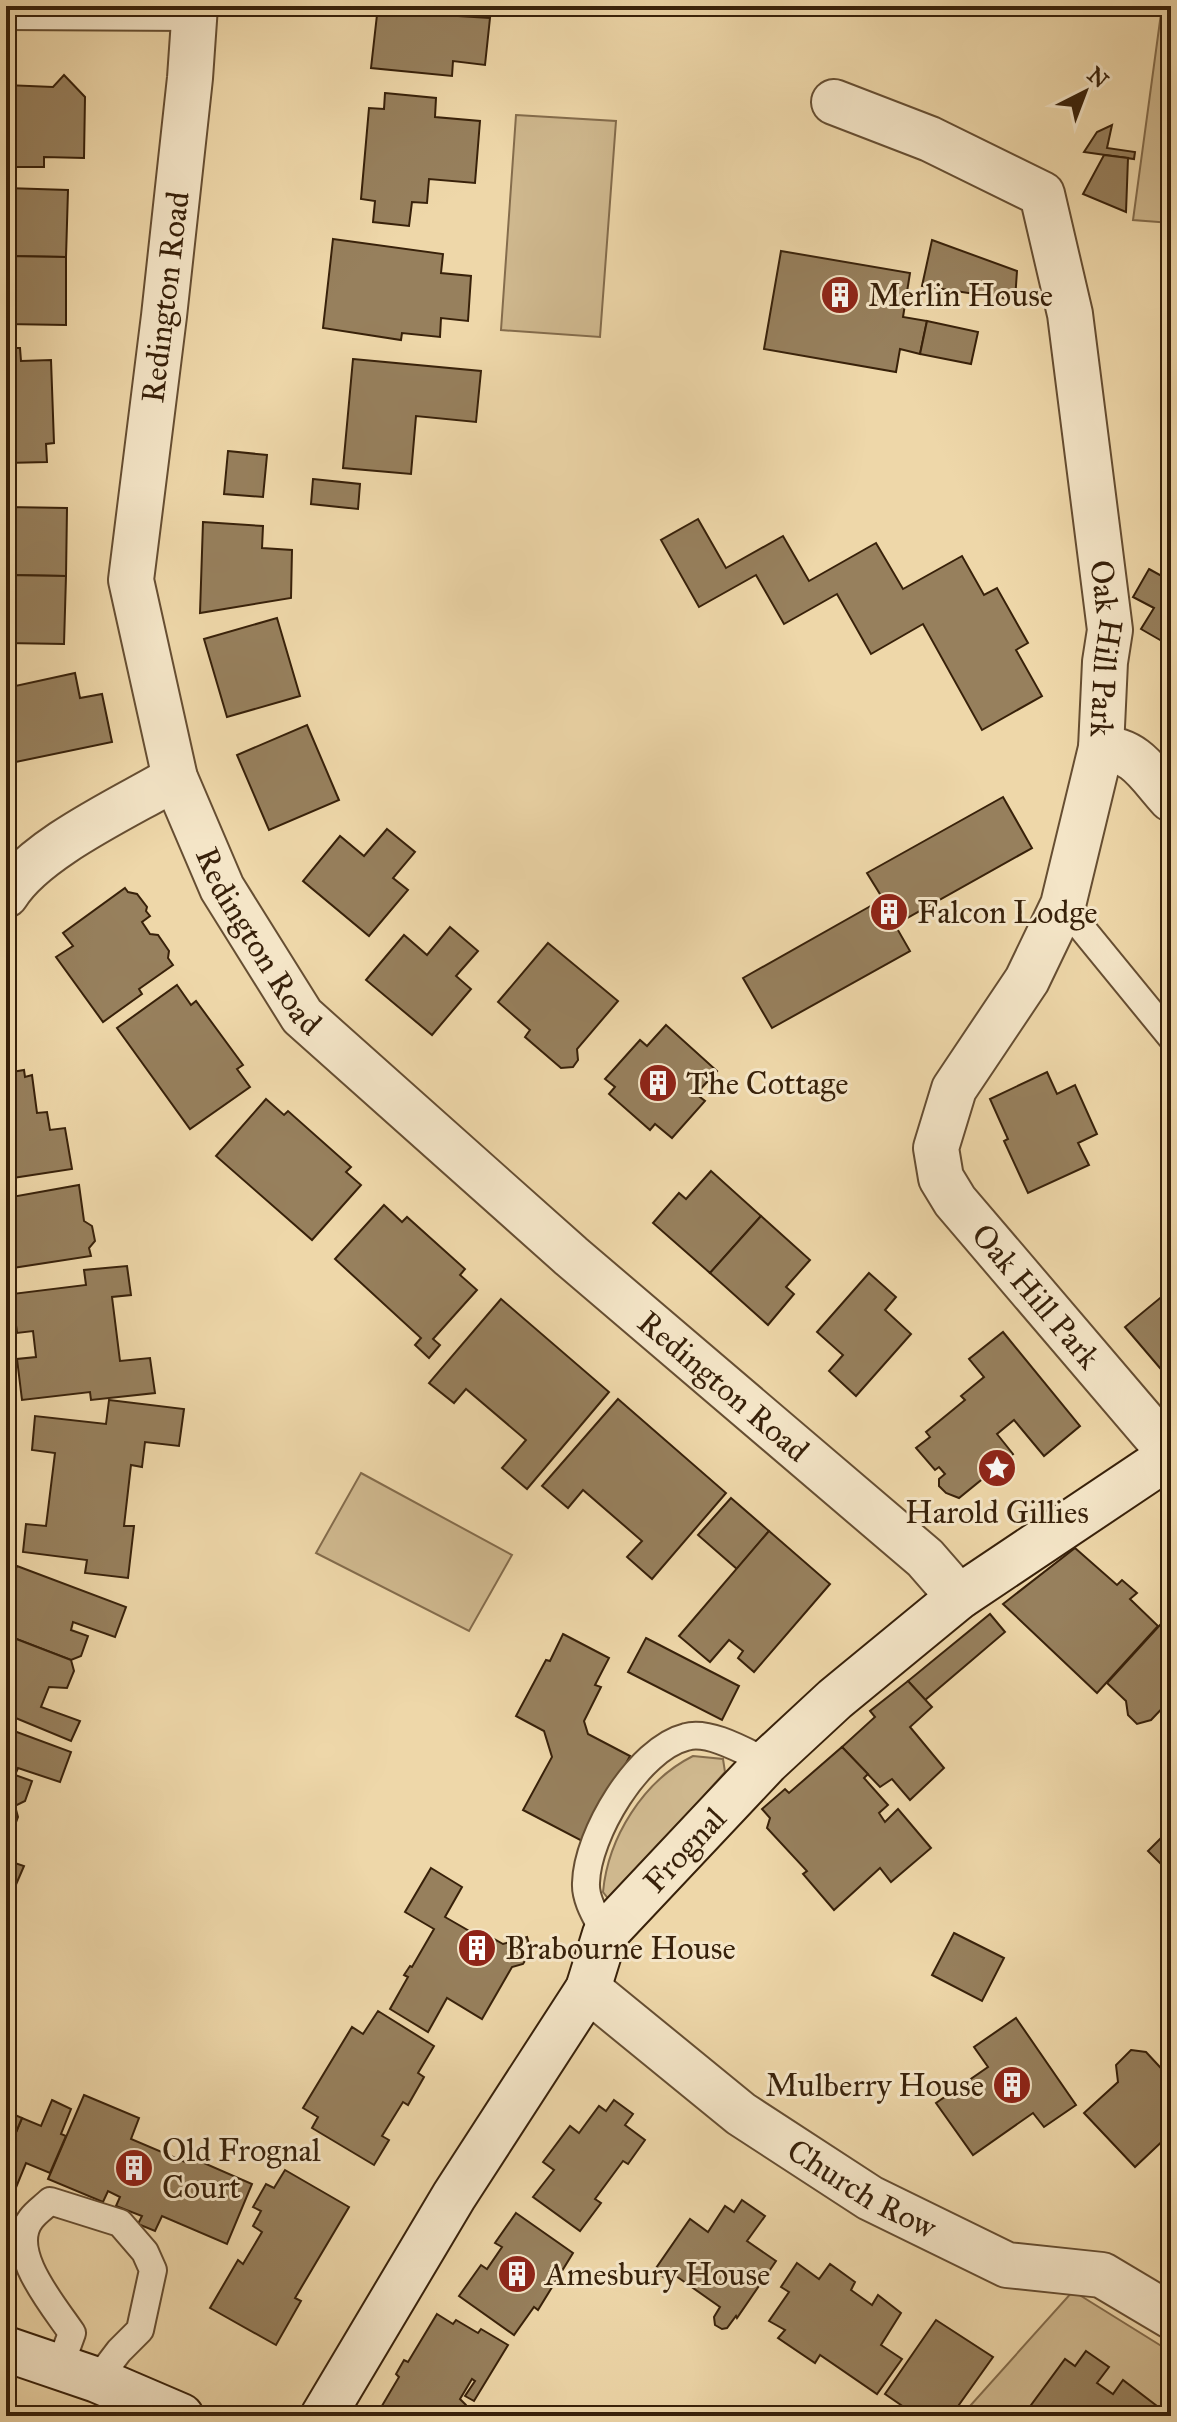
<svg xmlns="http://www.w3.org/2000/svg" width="1177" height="2422" font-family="'IM FELL Great Primer',serif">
  <rect width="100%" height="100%" fill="#eed7a9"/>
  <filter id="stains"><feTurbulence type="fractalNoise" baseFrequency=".0025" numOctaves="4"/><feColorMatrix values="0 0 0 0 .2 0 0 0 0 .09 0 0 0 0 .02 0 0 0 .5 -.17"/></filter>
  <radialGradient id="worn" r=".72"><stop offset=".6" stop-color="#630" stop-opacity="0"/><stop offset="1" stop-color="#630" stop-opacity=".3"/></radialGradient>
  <g fill="#cfb88e" stroke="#846c4c" stroke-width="2">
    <polygon points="1162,6 1171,6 1171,223 1133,220"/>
    <polygon points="516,115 616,121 600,337 501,330"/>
    <polygon points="361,1473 512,1555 469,1631 316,1553"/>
    <path d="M693,1756L723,1759L725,1772L610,1901L603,1892C608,1838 643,1781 693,1756Z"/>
    <polygon points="1073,2291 1171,2352 1171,2416 961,2416"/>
  </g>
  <g fill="#97805d" stroke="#38210a" stroke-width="2">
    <polygon points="378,6 460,6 459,16 490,18 485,65 453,61 452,76 371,68"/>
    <polygon points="64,75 85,97 84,158 44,157 44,167 6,167 6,85 53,87"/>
    <polygon points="385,93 436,98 435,117 480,121 475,183 429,179 427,203 412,202 409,226 373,222 375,201 361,199 369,108 384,109"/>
    <polygon points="1112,125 1107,148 1135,152 1134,159 1084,152 1097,132"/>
    <polygon points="1104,155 1128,158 1126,212 1083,194"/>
    <polygon points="6,188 68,190 66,257 6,256"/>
    <polygon points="333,239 443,254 441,273 471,276 468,321 441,318 440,337 402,333 401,340 323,328"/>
    <polygon points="932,240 1017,271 1015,300 922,286"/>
    <polygon points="781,251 910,273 903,317 927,321 920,354 900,349 896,372 764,349"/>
    <polygon points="6,256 66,257 66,325 6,324"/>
    <polygon points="927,321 978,332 971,364 920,354"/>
    <polygon points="6,348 20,348 21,361 51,360 54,443 46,444 47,462 6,463"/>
    <polygon points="353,359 481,371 476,422 416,416 411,474 343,468"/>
    <polygon points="228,451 267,455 263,497 224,494"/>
    <polygon points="313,479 360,484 358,509 311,504"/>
    <polygon points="6,507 67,508 66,576 6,575"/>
    <polygon points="698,519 726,568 783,536 809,581 876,543 903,589 962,556 984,595 997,588 1028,643 1016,650 1042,696 982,730 923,624 871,654 837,594 784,624 756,575 699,607 661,540"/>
    <polygon points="203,522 263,526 262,548 292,550 291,598 200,613"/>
    <polygon points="1149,569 1171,581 1171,638 1167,644 1141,629 1154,608 1133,597"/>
    <polygon points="6,575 66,576 64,644 6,643"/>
    <polygon points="277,618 300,696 227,717 204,639"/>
    <polygon points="75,673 80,698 102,694 112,742 6,764 6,688"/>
    <polygon points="307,725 339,800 269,830 237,755"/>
    <polygon points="1003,797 1032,848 895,925 910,951 772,1028 743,978 883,899 867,873"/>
    <polygon points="387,829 415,852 393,878 408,890 369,936 303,881 340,836 364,856"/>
    <polygon points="125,888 128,892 137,894 147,907 146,911 150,916 142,922 150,934 158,935 169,951 168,958 173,965 139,989 142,994 103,1022 56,957 73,946 63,933"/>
    <polygon points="450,927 478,951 456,976 471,989 432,1035 366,980 404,935 427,955"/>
    <polygon points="548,943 618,1001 577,1049 578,1060 573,1067 561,1068 525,1037 530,1030 498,1002"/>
    <polygon points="177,985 191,1005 196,1001 243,1065 237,1069 250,1087 190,1129 117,1028"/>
    <polygon points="666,1025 717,1071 696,1094 705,1101 672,1138 655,1124 650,1130 609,1094 615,1087 605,1079 640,1040 647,1046"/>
    <polygon points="24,1070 25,1077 32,1075 37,1113 47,1112 50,1130 65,1128 72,1169 6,1179 6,1073"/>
    <polygon points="1047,1072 1057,1094 1075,1085 1097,1134 1078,1143 1089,1165 1028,1193 1004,1141 1008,1139 990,1099"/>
    <polygon points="266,1099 284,1115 288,1111 351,1167 346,1172 361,1185 312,1240 216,1156"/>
    <polygon points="711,1171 761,1216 710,1273 653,1223 679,1193 686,1199"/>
    <polygon points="79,1185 84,1221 92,1226 95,1241 89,1248 91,1256 6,1269 6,1212 8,1212 6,1198"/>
    <polygon points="384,1205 402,1222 407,1217 465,1269 460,1275 477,1290 433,1339 440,1345 429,1358 415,1345 421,1338 335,1259"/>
    <polygon points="761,1216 810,1260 786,1287 794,1294 768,1325 710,1273"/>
    <polygon points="127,1266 131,1295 112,1297 120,1361 150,1358 155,1393 91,1400 90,1392 22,1400 17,1359 36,1357 33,1331 17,1333 12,1294 86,1285 84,1270"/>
    <polygon points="869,1273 896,1297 885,1310 911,1334 856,1396 829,1371 843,1355 817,1332"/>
    <polygon points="1171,1289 1171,1381 1125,1327"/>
    <polygon points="501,1299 609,1392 527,1489 502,1468 526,1440 466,1389 454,1403 429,1383"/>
    <polygon points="1003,1332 1080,1426 1044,1456 1014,1420 997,1434 1013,1454 959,1498 946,1493 939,1486 939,1479 945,1474 939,1467 935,1470 916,1448 930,1437 926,1432 965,1400 961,1396 984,1377 969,1359"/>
    <polygon points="618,1399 726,1493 652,1579 627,1557 642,1541 583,1490 568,1508 542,1486"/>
    <polygon points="109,1400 184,1409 179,1446 145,1442 142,1467 131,1465 124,1526 134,1526 128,1578 85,1573 87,1560 23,1552 26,1524 46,1526 55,1453 32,1450 35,1416 106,1424"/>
    <polygon points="731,1498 769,1531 737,1569 698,1535"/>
    <polygon points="769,1531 830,1584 754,1672 738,1658 743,1651 729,1640 710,1662 679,1636"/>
    <polygon points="1075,1548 1117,1585 1122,1580 1137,1593 1130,1599 1158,1626 1097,1693 1003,1604"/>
    <polygon points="17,1566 126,1607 115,1637 73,1622 71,1630 88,1636 81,1656 71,1660 6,1635 6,1596"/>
    <polygon points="990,1614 1005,1632 925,1700 908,1681"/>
    <polygon points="1170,1614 1171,1699 1151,1720 1137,1724 1128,1715 1126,1701 1107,1683"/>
    <polygon points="563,1634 609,1658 595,1685 601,1687 584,1721 588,1734 630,1756 584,1842 523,1810 552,1757 544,1731 516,1716 546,1660 550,1661"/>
    <polygon points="6,1635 71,1660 74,1671 67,1688 49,1687 41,1707 80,1721 71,1741 6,1714"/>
    <polygon points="646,1638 739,1686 722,1720 628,1672"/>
    <polygon points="908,1681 932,1707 910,1727 944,1768 910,1800 892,1779 880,1787 842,1747 875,1717 870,1711"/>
    <polygon points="6,1728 71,1752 60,1782 18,1768 15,1775 32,1781 25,1801 15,1806 6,1802"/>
    <polygon points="842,1747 868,1774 864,1778 888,1805 879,1813 885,1822 898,1809 931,1848 891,1882 880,1868 834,1910 803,1874 807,1871 767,1828 770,1818 762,1809 785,1789 789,1793"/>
    <polygon points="6,1802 15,1806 18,1817 12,1833 6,1833"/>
    <polygon points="1171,1828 1171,1874 1148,1851"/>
    <polygon points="6,1860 24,1866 15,1887 6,1883"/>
    <polygon points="431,1868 462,1887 445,1917 492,1944 494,1939 503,1944 527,1937 531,1951 523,1964 512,1967 482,2019 447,1998 428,2032 390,2009 408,1977 404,1975 410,1966 412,1967 434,1929 405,1912"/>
    <polygon points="954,1933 1004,1958 982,2001 932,1975"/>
    <polygon points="378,2011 434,2046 418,2073 424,2077 408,2105 403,2102 382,2136 389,2140 374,2165 312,2128 318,2117 303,2108 352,2027 363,2034"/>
    <polygon points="1016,2018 1076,2105 1044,2127 1033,2113 973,2155 936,2103 988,2067 974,2047"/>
    <polygon points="1131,2050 1146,2052 1171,2079 1171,2133 1135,2167 1084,2113 1118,2082 1116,2065"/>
    <polygon points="84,2095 139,2118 131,2139 185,2162 188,2156 252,2184 227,2244 162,2216 155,2231 138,2224 142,2216 116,2206 120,2197 108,2191 103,2202 48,2179"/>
    <polygon points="52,2100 71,2109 61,2134 66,2136 50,2173 26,2163 15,2190 6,2187 6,2156 22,2118 41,2126"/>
    <polygon points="614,2100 633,2114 625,2125 645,2140 628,2164 623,2161 595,2199 601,2203 580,2231 533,2197 554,2170 543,2162 570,2126 579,2133 599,2106 606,2111"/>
    <polygon points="6,2111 22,2118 6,2156"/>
    <polygon points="285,2170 349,2207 295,2298 301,2301 276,2345 210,2308 238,2260 243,2264 262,2232 253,2226 261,2211 253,2207 266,2184 274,2188"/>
    <polygon points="742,2200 765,2216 747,2241 776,2261 737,2318 736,2316 727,2328 722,2329 715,2325 714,2317 720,2307 676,2276 671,2282 654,2271 690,2219 708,2232 725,2206 734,2212"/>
    <polygon points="516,2213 573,2253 538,2310 534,2307 514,2335 459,2296 481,2265 487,2269 502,2247 495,2243"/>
    <polygon points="797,2263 819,2279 830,2264 855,2282 851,2290 872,2305 878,2295 901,2313 881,2345 902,2359 877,2394 820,2355 815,2363 778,2338 785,2330 769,2321 789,2292 781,2287"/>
    <polygon points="437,2314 453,2324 456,2320 478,2333 481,2329 508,2345 474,2401 465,2396 475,2381 472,2379 460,2399 466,2405 469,2416 376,2416 399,2377 396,2374 404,2360 408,2362"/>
    <polygon points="936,2320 993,2357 951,2416 917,2416 885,2394"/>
    <polygon points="1086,2351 1109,2367 1097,2383 1113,2394 1123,2380 1170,2416 1023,2416 1065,2359 1075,2366"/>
  </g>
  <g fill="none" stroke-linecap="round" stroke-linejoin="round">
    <g stroke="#664e32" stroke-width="30">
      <g id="lane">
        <polyline points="1063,905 1171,1037"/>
        <path d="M605,1934C597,1918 585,1900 586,1883C587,1835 638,1749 686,1737C709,1730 746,1752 767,1762"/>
        <path d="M60,2366L72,2333C54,2306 6,2251 31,2219C36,2212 44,2207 50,2201L120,2223L145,2252L153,2270L140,2330L119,2351L97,2380"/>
      </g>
    </g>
    <g stroke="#664e32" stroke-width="48">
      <g id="street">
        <path id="s1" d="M195,6L190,78L164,316L131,580L175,778L222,888L302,1016L571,1256L925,1558L959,1597"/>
        <polyline points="6,7 195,8"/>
        <path id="s2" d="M834,102L930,139L1042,194L1070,314L1110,630L1105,662L1101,748L1063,905L1027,980L954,1089L936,1148L941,1178L955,1201L1171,1454"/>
        <path d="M1101,748C1137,750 1148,774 1171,799"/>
        <path d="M6,895C35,848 126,807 175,778"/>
        <path id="s3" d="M588,1989L741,2114L870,2198L1007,2265L1102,2275L1171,2316"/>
      </g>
    </g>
    <g stroke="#38210a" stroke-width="48">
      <g id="secondary">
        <polyline points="6,2349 97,2380 181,2416"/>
        <path id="s4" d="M323,2416L454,2196L588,1989L605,1934L767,1762L835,1699L959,1597L1171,1455"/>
      </g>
    </g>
    <use href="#lane" stroke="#f4e5c7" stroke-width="26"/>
    <use href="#street" stroke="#f4e5c7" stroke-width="44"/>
    <use href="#secondary" stroke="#f4e5c7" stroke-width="44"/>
  </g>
  <defs>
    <g id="building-disc" transform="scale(2)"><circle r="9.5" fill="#8f2418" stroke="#f4e5c7"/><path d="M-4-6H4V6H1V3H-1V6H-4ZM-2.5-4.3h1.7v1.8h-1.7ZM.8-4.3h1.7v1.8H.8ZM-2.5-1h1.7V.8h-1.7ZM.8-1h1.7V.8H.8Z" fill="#fff"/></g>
    <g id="sight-disc" transform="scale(2)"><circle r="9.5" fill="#8f2418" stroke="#f4e5c7"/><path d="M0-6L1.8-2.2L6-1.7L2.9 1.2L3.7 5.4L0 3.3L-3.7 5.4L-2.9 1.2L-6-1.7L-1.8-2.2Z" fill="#fff"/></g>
  </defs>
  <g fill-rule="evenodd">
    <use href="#building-disc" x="840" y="295"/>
    <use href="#building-disc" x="889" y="912"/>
    <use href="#building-disc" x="658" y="1083"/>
    <use href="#sight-disc" x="997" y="1468"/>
    <use href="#building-disc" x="477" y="1948"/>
    <use href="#building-disc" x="1012" y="2085"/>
    <use href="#building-disc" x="134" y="2168"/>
    <use href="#building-disc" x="517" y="2274"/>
  </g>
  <g text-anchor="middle" stroke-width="6" stroke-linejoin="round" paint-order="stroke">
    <g font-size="32" fill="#38210a" stroke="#f4e5c7" text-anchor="start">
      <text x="868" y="306">Merlin House</text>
      <text x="917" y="923">Falcon Lodge</text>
      <text x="686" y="1094">The Cottage</text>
      <text x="997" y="1523" text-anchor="middle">Harold Gillies</text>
      <text x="505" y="1959">Brabourne House</text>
      <text x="984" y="2096" text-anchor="end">Mulberry House</text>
      <text x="162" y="2161">Old Frognal<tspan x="162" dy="37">Court</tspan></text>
      <text x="545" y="2285">Amesbury House</text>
    </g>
    <g font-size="32" fill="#38210a" stroke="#f4e5c7">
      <text transform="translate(165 297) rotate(-83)" y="11">Redington Road</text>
      <text dy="11" stroke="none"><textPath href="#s2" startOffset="688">Oak Hill Park</textPath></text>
      <text dy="11" stroke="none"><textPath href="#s1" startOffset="964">Redington Road</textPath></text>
      <text dy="11" stroke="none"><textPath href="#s2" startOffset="1408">Oak Hill Park</textPath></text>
      <text dy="11" stroke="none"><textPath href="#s1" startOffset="1612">Redington Road</textPath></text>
      <text dy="11" stroke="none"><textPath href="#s4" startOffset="676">Frognal</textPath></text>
      <text dy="11" stroke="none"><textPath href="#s3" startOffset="340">Church Row</textPath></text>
    </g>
  </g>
  <rect width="1177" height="2422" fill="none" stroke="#eed7a9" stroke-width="32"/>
  <rect x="8" y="8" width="1161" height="2406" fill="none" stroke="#38210a" stroke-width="4"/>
  <rect x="16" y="16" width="1145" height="2390" fill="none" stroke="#38210a" stroke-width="2"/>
  <g transform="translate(1085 92) rotate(42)" stroke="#f4e5c7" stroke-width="6" paint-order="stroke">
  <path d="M0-6L14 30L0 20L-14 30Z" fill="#38210a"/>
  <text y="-12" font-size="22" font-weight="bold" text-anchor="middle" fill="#38210a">N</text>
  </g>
  <rect width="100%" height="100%" filter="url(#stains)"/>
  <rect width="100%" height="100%" fill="url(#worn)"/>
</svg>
